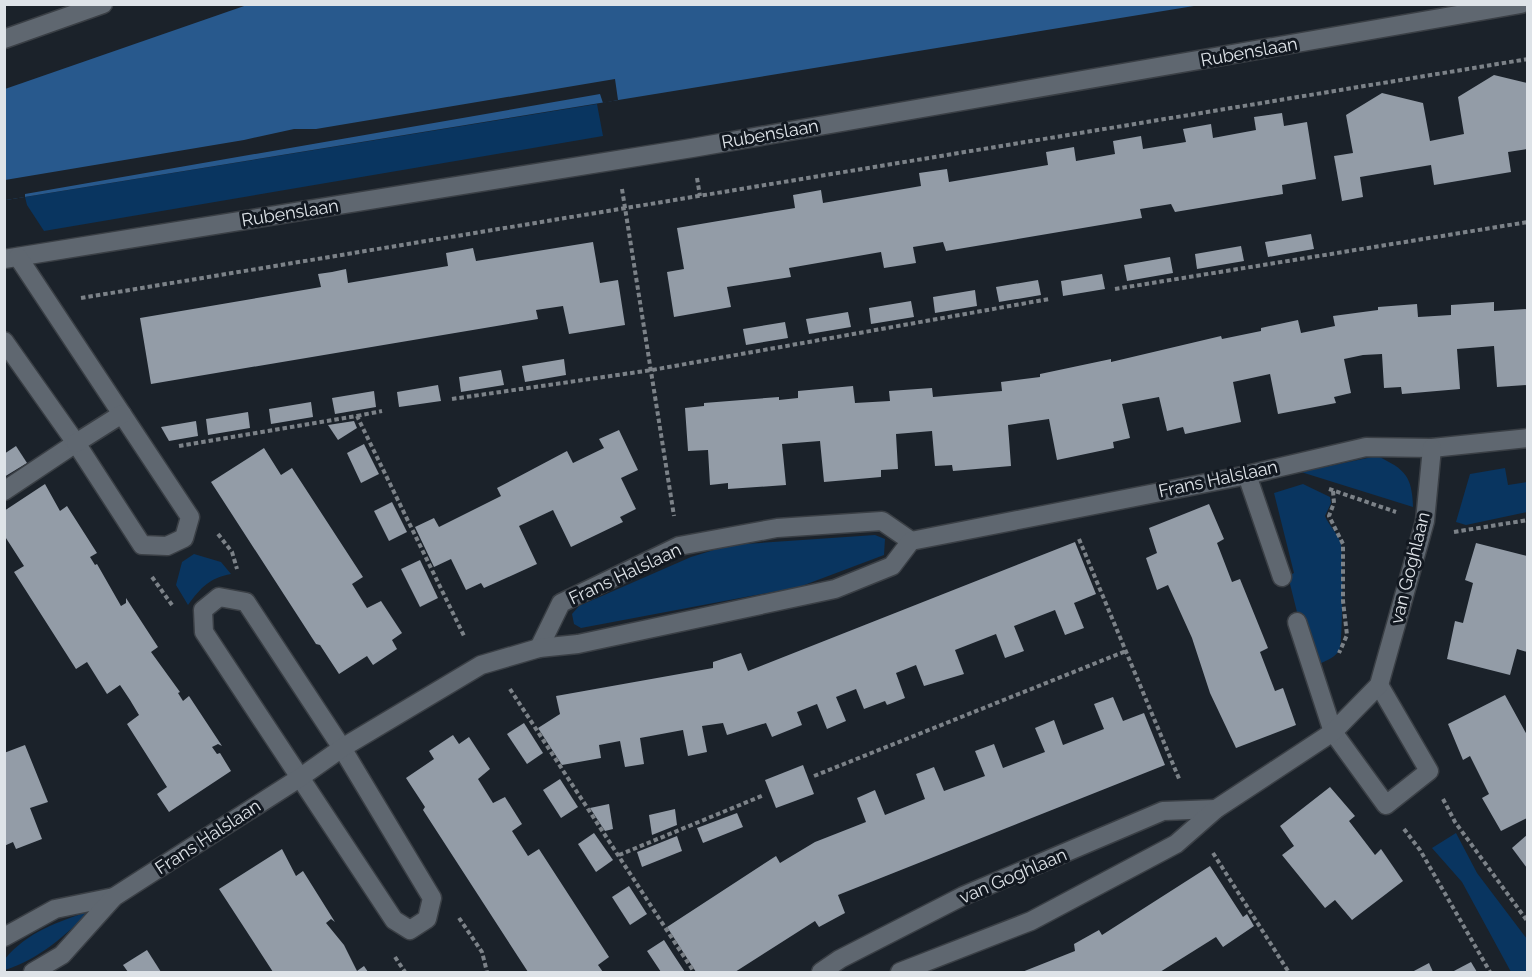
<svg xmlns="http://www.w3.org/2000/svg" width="1532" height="977" font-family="Raleway,sans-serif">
  <rect width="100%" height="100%" fill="#1b222a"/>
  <g fill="#093560">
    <polygon points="597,104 603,136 44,231 27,205 25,197"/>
    <path d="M1377,456C1405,469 1412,476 1413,507L1301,472Z"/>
    <polygon points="1505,468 1508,485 1527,482 1527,512 1466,525 1456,522 1470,474"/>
    <path d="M1303,484L1330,497L1331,503L1325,516C1329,526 1339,534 1341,545C1343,556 1343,645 1339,651C1333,659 1323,662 1315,666L1304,616H1298L1288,576L1294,573L1274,493Z"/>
    <polygon points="875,535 885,539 884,555 799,587 581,628 574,624 572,614 579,606 691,557 730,545"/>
    <path d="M194,554L221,562L231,574C210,578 201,587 188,605L176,585L182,562Z"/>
    <polygon points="1456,833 1477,873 1527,939 1527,972 1511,972 1462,882 1432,848"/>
    <path d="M91,911C65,935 40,959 5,970V959C27,932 59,921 91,911Z"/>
  </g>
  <polygon fill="#28598d" points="247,5 1200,5 6,200 5,89"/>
  <polygon fill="#1b222a" points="615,79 618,100 603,103 600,94 25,194 25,197 6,200 5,198 5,180 244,140 294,129 316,129"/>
  <g fill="#939ca7">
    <polygon points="1494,75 1527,83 1527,149 1508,152 1511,172 1434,185 1431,165 1395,171 1360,177 1363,197 1342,201 1334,156 1353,153 1346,115 1382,93 1423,103 1430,141 1464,134 1458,97"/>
    <polygon points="1282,113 1284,126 1307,122 1316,179 1282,185 1283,194 1175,212 1171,204 1140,209 1142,218 946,251 943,242 913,247 916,263 884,268 881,252 789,268 791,277 727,287 731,307 674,317 667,272 684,269 677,228 795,208 793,195 821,190 823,203 921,186 919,173 947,169 949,182 1048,165 1046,152 1074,147 1076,161 1115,154 1113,141 1141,136 1143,149 1186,142 1183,129 1211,124 1213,138 1256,130 1254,117"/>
    <polygon points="1311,234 1314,249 1268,257 1265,242"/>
    <polygon points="593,242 600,283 618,280 625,325 569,334 563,306 536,310 538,319 151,384 140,318 321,287 318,274 332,272 346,269 348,283 448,266 446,253 473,248 476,261"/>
    <polygon points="1241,246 1244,261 1197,269 1195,254"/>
    <polygon points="1170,257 1173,273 1127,281 1124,265"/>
    <polygon points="1102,274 1105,289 1063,296 1061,281"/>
    <polygon points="1038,280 1041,295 999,302 996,287"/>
    <polygon points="975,290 977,306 935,313 933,297"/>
    <polygon points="911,301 914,317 871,324 869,308"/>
    <polygon points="1494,302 1494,311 1527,309 1527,385 1497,387 1494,346 1457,349 1460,389 1402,394 1401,387 1384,388 1382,354 1363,355 1344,359 1351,393 1334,397 1336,403 1278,414 1270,374 1233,382 1241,422 1185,434 1183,427 1167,431 1159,397 1122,404 1130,438 1113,442 1114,448 1057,460 1049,419 1008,425 1011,466 953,471 952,465 935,466 932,431 896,434 898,469 881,470 881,477 824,482 820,441 782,444 786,485 728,489 728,483 710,485 708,450 688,451 685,408 704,406 704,403 779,397 779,400 798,398 798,391 853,386 855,403 890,401 889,391 932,388 933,397 1002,391 1001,382 1040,377 1040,374 1111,359 1111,362 1221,336 1222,339 1261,331 1261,328 1298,320 1301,333 1335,326 1333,316 1378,310 1378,307 1417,304 1418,317 1451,315 1451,305"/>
    <polygon points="848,312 851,327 809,334 806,319"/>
    <polygon points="785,322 788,338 746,345 743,329"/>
    <polygon points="564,359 566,375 525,382 522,366"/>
    <polygon points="501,370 504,385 461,392 459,377"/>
    <polygon points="438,385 441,401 399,407 397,392"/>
    <polygon points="374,391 376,407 335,414 332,398"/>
    <polygon points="311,402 313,417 271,424 269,409"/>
    <polygon points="248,412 250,428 208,435 206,419"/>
    <polygon points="196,421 198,436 169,441 161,427"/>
    <polygon points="354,421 357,428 338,440 328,425"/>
    <polygon points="619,430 638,470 621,478 636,509 620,517 623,522 571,547 553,510 519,526 537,564 484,588 481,583 466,590 451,559 434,567 415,527 434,518 439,527 501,496 497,488 567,451 573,463 604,448 599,439"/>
    <polygon points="364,444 379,474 361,483 347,453"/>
    <polygon points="16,446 27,463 4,477 4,454"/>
    <polygon points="264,448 281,475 292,468 363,577 352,584 367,608 381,601 402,633 392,640 397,649 373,665 367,656 339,674 320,645 316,644 211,482"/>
    <polygon points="45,484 60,511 67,506 97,553 90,557 95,565 97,564 121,606 126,603 126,598 158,647 151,652 180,692 178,693 183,701 189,696 222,746 218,744 212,747 217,754 220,753 231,771 169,812 157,794 167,787 127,724 139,715 130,700 120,685 107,694 87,662 76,669 14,572 24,566 4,535 4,511"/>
    <polygon points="392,502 407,532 389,541 374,511"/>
    <polygon points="1209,504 1224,539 1217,543 1232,582 1240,579 1268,648 1260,652 1275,691 1283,688 1296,725 1236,748 1210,693 1192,638 1168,585 1157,590 1146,558 1157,553 1149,528"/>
    <polygon points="1075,542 1096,594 1074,603 1084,628 1065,635 1055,610 1014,626 1024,651 1005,658 996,634 955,650 964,674 924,686 916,665 896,673 905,698 887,705 885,701 864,709 856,689 836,697 846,721 827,729 817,704 797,712 802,725 772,737 766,723 727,735 723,723 702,726 707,752 688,756 683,730 640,738 644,764 625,767 620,741 599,745 601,758 562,765 538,728 560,714 556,696 713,668 713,662 741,653 748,671"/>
    <polygon points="1476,543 1527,556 1527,652 1517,649 1510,675 1447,659 1455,621 1463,623 1473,583 1465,580"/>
    <polygon points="420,560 438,598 420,607 401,569"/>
    <polygon points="1505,695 1527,735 1527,818 1501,831 1482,798 1489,794 1470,756 1463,760 1448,724"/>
    <polygon points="1113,697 1123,721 1144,713 1165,765 838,895 845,913 819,927 815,921 735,972 696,972 667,927 776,856 780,863 815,842 866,822 857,798 875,790 885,815 925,799 916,774 934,767 944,791 985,776 975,751 994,744 1003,768 1045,752 1035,728 1054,720 1063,745 1104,729 1094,704"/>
    <polygon points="524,723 543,753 527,764 507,734"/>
    <polygon points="453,735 459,744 469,737 490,769 478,779 493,803 505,797 522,824 512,831 528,856 539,849 609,957 598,965 603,972 528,972 423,810 425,807 406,778 434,759 429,751"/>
    <polygon points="25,745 48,802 30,808 42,839 16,849 13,842 4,846 4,753"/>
    <polygon points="803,765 814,794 776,808 765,780"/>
    <polygon points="560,779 578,807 561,818 543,790"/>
    <polygon points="1330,787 1355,816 1349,821 1375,855 1381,849 1403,881 1352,920 1335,900 1325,908 1282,855 1294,846 1280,826"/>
    <polygon points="609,804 613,829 605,831 590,808"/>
    <polygon points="675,809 677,825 652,835 649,815"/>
    <polygon points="737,813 743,827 703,843 697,828"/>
    <polygon points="594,833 613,860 596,872 578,844"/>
    <polygon points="1527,835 1527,868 1512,848"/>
    <polygon points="677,836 682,851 642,867 637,852"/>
    <polygon points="282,849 296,876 303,871 335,922 331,919 326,923 344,945 357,971 364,966 368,972 273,972 219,889"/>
    <polygon points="1210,866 1243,917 1247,914 1254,926 1223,947 1216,937 1160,972 1022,972 1075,951 1074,944 1099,930 1102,935"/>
    <polygon points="629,886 647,914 630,925 612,897"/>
    <polygon points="664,940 673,954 685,972 661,972 647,951"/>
    <polygon points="147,950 161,972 128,972 123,965"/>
    <polygon points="1471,962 1477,972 1452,972"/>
    <polygon points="1429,963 1433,972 1412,972"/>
  </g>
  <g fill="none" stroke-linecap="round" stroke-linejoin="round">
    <g stroke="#3a3f45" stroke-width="21">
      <g id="lane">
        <polyline points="1247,475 1282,577"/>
        <polyline points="4,491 76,443"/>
        <polyline points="1297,622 1333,732"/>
      </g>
    </g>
    <g stroke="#3a3f45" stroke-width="21">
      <g id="street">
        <polyline points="4,39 103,4"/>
        <polyline points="4,259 692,148 1521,4"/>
        <polyline points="4,341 76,443 142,545 167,546 184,538 190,517 18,257"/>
        <polyline points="76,443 122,414"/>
        <polygon points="219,597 246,602 342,748 432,898 427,919 410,930 394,920 204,632 203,610"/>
        <polyline points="539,648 561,603 679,546 777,528 882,521 911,541"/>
        <polyline points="1333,732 1386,805 1429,771 1379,685"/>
        <polyline points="4,937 55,909 114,897"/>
        <polyline points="33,972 62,955 114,897 301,777 342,748 481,665 539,648 578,644 835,589 892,566 911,541 1247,475 1366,447 1432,448 1528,438"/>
        <polyline points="821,972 840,959 963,896 1163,811 1216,809"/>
        <polyline points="900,972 1031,921 1176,844 1216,809 1333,732 1379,685 1425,521 1432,448"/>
      </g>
    </g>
    <g stroke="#7c8288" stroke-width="4" stroke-dasharray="4.5 3" stroke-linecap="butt">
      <polyline points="697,178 700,196"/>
      <polyline points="622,189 674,516"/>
      <polyline points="1115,289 1528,222"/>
      <polyline points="81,298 1528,59"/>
      <polyline points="452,399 652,370 1049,299"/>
      <polyline points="357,416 382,411"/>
      <polyline points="179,446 357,416 465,638"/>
      <polyline points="1329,489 1396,512"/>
      <polyline points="1333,491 1334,503 1329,516 1343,544 1343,601 1347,635 1339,653"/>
      <polyline points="1454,532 1528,520"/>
      <polyline points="218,534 232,552 237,569"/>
      <polyline points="1079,539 1180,781"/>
      <polyline points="152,577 172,605"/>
      <polyline points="510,689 694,972"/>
      <polyline points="814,776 1126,651"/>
      <polyline points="1443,799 1455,822 1528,922"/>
      <polyline points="1404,829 1420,850 1490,972"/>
      <polyline points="1213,853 1288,971 1286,972"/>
      <polyline points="619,855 764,795"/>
      <polyline points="459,918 482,952 487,972"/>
      <polyline points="395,957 405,972"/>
    </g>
    <use href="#lane" stroke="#5f6770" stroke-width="18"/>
    <use href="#street" stroke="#5f6770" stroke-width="18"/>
  </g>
  <g text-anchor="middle" stroke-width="6" stroke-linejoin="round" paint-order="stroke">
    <g font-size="18" fill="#dee3e8" stroke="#121820">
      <text transform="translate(1249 52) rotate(-10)" y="6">Rubenslaan</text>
      <text transform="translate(770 134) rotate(-10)" y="6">Rubenslaan</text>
      <text transform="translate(290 213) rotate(-9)" y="6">Rubenslaan</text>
      <text transform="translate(1218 479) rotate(-12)" y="6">Frans Halslaan</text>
      <text transform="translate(1410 568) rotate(-76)" y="6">van Goghlaan</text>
      <text transform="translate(625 574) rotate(-25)" y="6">Frans Halslaan</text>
      <text transform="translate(208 837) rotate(-33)" y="6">Frans Halslaan</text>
      <text transform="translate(1013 876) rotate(-23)" y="6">van Goghlaan</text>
    </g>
  </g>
  <rect width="1532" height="977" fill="none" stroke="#dee3e8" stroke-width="12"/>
</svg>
